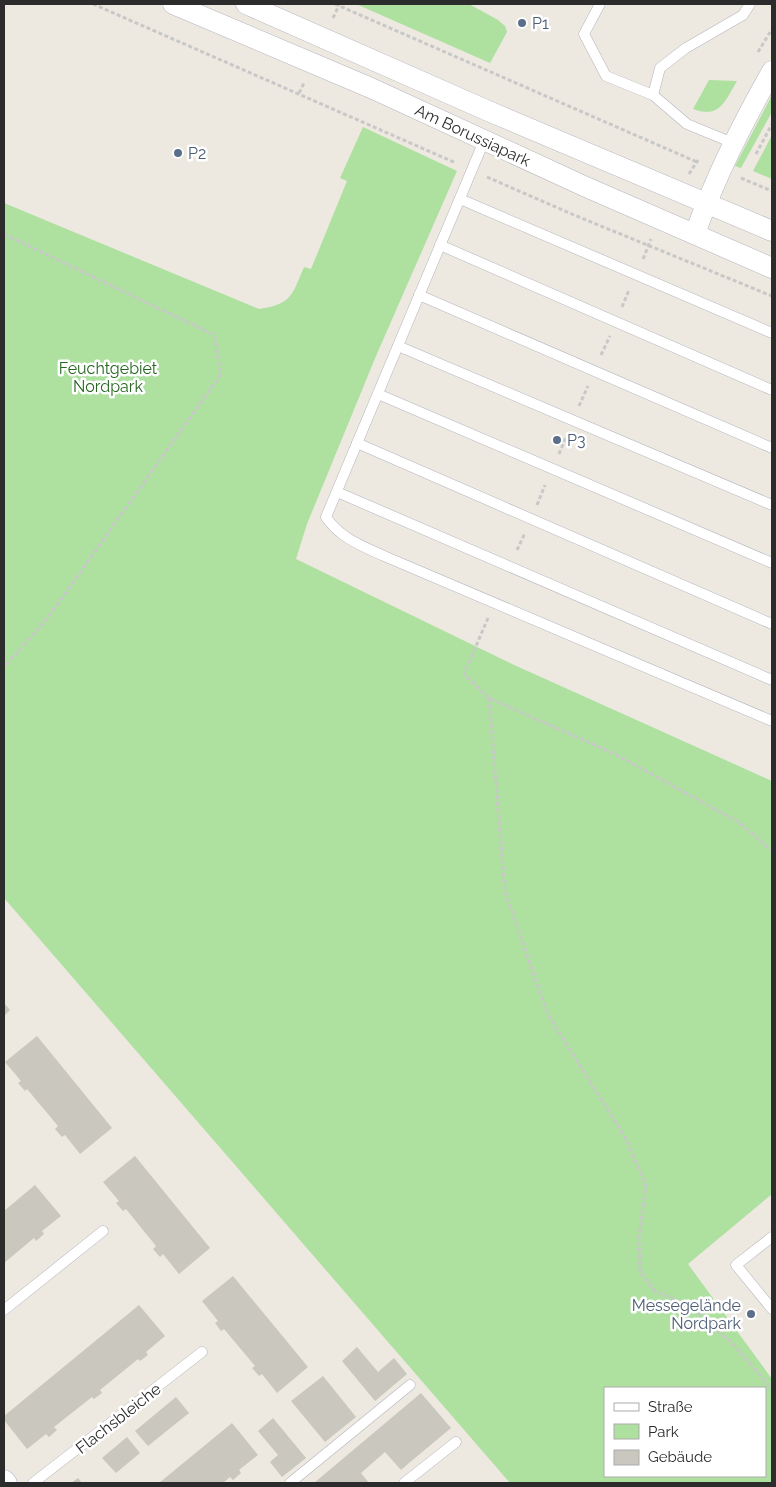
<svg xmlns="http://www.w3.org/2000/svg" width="776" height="1487" font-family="Raleway,sans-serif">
  <rect width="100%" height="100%" fill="#ede9e0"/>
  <g fill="#aee0a0" fill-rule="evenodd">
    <polygon points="356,4 469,4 498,20 505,26 507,32 490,63"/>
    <path d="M709,80L737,81C725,101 720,119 693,109Z"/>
    <polygon points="772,95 772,112 741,168 735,166"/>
    <path d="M363,127L457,171L376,356L307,524L296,559L512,664L772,781V1194L688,1264L772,1379V1483H510L4,898V203L259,309C292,304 292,295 304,267L311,269L347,181L340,178ZM605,1388H765V1476H605Z"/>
    <polygon points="772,135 772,179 753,171"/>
  </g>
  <g fill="#c9c7be">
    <polygon points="4,1003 10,1010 4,1016"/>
    <polygon points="37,1036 112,1128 80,1154 65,1135 62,1137 55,1129 58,1126 27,1089 25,1091 18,1083 21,1081 5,1062"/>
    <polygon points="135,1156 210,1248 179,1274 163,1254 160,1257 153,1249 156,1246 126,1209 123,1211 116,1203 119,1201 103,1182"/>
    <polygon points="35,1185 61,1216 42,1231 44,1234 36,1241 34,1238 4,1263 4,1211"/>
    <polygon points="233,1276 308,1367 277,1393 262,1374 259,1376 252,1368 255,1366 224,1329 221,1331 215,1323 218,1321 202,1301"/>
    <polygon points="139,1305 165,1336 146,1352 148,1355 140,1361 138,1359 100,1390 102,1393 94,1399 92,1397 54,1427 57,1430 49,1437 46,1434 27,1449 4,1420 4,1416"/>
    <polygon points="357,1347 378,1372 394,1358 407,1374 375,1401 342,1361"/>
    <polygon points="323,1376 356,1417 325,1442 291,1401"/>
    <polygon points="421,1393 451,1428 409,1463 401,1470 385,1452 361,1473 369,1483 314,1483"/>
    <polygon points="176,1397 189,1413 148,1446 135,1431"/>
    <polygon points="273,1418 306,1458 282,1477 270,1462 278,1455 258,1431"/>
    <polygon points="232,1423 258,1455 239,1470 241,1473 233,1480 230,1477 223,1483 159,1483"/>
    <polygon points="127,1437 140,1453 116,1473 102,1458"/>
    <polygon points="78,1478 82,1483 71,1483"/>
  </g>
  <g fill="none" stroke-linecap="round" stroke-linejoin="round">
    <g stroke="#b3b4bf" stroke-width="11">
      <g id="lane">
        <polyline points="600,4 584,34 606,76 653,95 687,124 733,143"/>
        <polyline points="653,95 660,68 686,48 743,15 750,4"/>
        <path d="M484,141L326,517C340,538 362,546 384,556L772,721"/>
        <polyline points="460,199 772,333"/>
        <polyline points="440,245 772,390"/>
        <polyline points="419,295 772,448"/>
        <polyline points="398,346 772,505"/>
        <polyline points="378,394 772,563"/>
        <polyline points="357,443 772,624"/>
        <polyline points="337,492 772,680"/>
        <polyline points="772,1237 736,1265 772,1309"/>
        <polyline points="4,1310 103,1231"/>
        <polyline points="33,1483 202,1352"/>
        <polyline points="290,1483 410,1385"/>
        <polyline points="404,1483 456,1442"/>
      </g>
    </g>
    <g stroke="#b3b4bf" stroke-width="21">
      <g id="street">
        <polyline points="173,4 371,88 586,187 772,268"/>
        <polyline points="246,4 486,110 772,231"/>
        <path d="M695,234C715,177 742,124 772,71"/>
        <polyline points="4,1480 7,1483"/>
      </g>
    </g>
    <g stroke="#c8c8c8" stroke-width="3" stroke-dasharray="4 2.5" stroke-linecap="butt">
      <polyline points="93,4 456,163"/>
      <polyline points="335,4 697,162"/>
      <polyline points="333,18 339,5"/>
      <polyline points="758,52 772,29"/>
      <polyline points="299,93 304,83"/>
      <polyline points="756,154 772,124"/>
      <polyline points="689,174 698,160"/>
      <polyline points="487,177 574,215 772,296"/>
      <polyline points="741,178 772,191"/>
      <polyline points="4,234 214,335 221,374 47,619 4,667"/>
      <polyline points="643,259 651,239"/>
      <polyline points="622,307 629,290"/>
      <polyline points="601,355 610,336"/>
      <polyline points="579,406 588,386"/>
      <polyline points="559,454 566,437"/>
      <polyline points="537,505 545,485"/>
      <polyline points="517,550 525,533"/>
      <polyline points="488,618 464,674 489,698 615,754 740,823 772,851"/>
      <polyline points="489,698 505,892 548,1015 625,1137 646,1185 639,1238 640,1272 655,1291 692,1307 734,1345 772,1389"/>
    </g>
    <use href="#lane" stroke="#fff" stroke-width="10"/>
    <use href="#street" stroke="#fff" stroke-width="20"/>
  </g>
  <g fill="#5c6f8a" stroke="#fff" stroke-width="2">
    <circle cx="522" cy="23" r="5"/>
    <circle cx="178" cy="153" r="5"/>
    <circle cx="557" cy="440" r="5"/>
    <circle cx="751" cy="1314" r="5"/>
  </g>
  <g text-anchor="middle" stroke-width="5" stroke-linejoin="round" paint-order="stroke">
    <g font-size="16" fill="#4e5e75" stroke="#fff" text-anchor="start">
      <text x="532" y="29">P1</text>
      <text x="188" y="159">P2</text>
      <text x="567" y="446">P3</text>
      <text x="741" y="1311" text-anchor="end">Messegelände<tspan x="741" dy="18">Nordpark</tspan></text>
    </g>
    <g font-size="16" fill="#2c2c2c" stroke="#fff">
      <text transform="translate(473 135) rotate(25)" y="6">Am Borussiapark</text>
      <text transform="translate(118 1418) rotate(-38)" y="6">Flachsbleiche</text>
    </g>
    <g font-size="16" fill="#26671f" stroke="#fff">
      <text x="108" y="374">Feuchtgebiet<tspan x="108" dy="18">Nordpark</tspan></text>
    </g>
  </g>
  <rect width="776" height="1487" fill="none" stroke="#2c2c2c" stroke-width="10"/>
  <rect x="604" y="1387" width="162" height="90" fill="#ffffff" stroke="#ababab"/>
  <rect x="614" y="1403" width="25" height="8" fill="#ffffff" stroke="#ababab"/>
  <text x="648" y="1412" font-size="15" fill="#2c2c2c">Straße</text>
  <rect x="614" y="1424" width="25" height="15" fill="#aee0a0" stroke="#ababab"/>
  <text x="648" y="1437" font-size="15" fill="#2c2c2c">Park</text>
  <rect x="614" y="1450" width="25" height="15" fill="#c9c7be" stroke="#ababab"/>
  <text x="648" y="1462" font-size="15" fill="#2c2c2c">Gebäude</text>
</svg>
